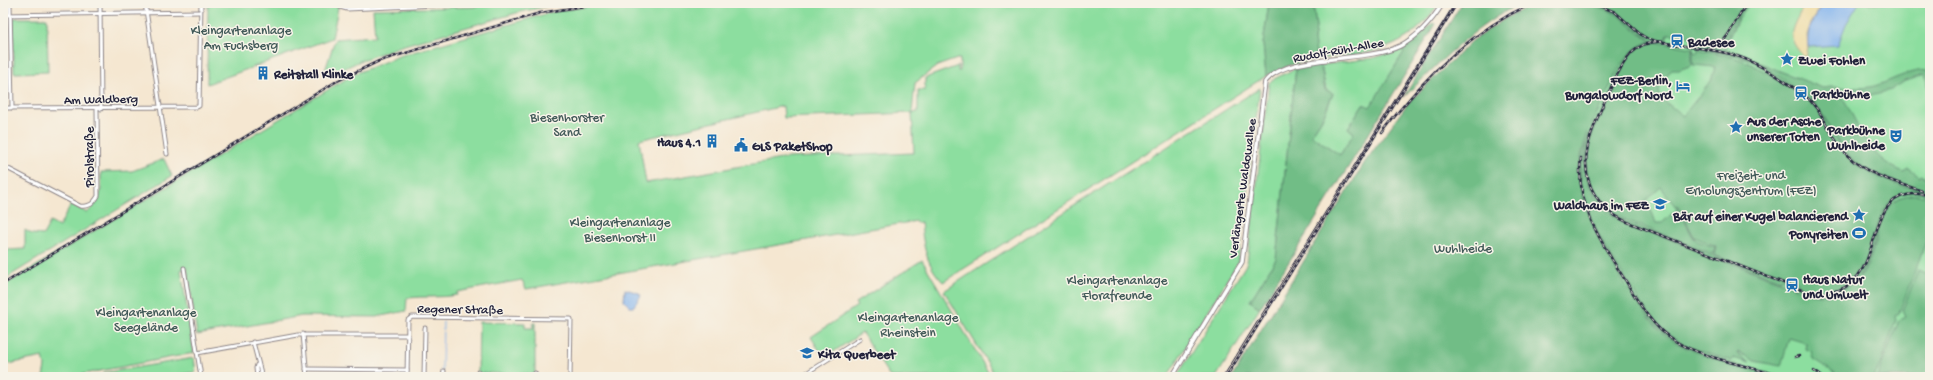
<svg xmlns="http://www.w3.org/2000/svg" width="1933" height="380" font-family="'Gochi Hand',sans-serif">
  <rect width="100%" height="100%" fill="#f7f3e8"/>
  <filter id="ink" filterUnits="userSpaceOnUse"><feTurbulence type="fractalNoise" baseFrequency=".025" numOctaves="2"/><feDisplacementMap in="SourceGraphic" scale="8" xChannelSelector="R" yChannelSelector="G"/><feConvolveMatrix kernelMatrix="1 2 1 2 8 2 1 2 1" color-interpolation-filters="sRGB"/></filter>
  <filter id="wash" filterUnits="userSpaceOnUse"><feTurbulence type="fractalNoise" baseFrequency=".012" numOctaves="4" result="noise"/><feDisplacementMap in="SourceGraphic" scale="16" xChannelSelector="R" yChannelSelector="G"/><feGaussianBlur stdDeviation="0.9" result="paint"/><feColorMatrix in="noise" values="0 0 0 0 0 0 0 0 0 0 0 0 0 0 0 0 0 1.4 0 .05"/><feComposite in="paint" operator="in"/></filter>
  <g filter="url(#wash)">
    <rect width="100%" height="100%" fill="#f5e7d1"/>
    <g fill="#8cde9f" stroke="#57806d" fill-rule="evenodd">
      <polygon points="208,3 339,3 332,38 207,84"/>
      <polygon points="481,3 563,3 520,12 401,46 362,60 335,73 324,74 335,39 375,36 373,9 474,7 480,5"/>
      <path d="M681,3H1269L1263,44L1266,76L943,282C926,265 923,245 921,222L916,223V221L526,289L522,280L457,292V295C441,298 424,296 407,298L406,311L376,317L302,316L197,335L187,268L181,270L194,353L68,377H43L45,366L43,357L3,365V286L354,74L399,56L556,11L591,6ZM957,59H960V71H958V66L925,78V90H918V112L912,113L915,83L937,66ZM783,106L784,118L912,113L914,153L787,158L646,183L639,140Z"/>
      <path d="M1313,3H1439C1407,53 1371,53 1317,59L1314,40L1316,27Z"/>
      <polygon points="1569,3 1930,3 1930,377 1659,377 1570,200"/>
      <polygon points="13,18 47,18 48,72 14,73"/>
      <polygon points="1401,49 1404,52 1370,108 1363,104 1348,128 1354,133 1340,155 1311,135 1323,117 1333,94 1326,90 1321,65 1373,58"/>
      <polygon points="1296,68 1276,259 1250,301 1260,308 1216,377 1183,377 1177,374 1182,368 1247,263 1269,83 1272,80"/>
      <polygon points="1260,88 1238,262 1167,377 996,377 944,291 1077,204"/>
      <path d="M164,159L172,176L3,280V259H6V250L25,249V230L32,234L43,235L50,222L59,227L71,204L87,213C103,197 101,194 101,172L132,171Z"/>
      <polygon points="922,260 991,377 890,377 862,333 824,358 811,337 857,306 855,303"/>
      <polygon points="479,322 525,323 525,328 533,328 533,323 535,323 535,374 478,373"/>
      <polygon points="194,358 196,372 177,375 177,377 103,377 103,373"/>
    </g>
    <g fill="#71bd86" stroke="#4a7060">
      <polygon points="1269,3 1313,3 1316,27 1314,40 1317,60 1291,65 1266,76 1263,44"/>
      <path d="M1462,3H1522C1476,24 1439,63 1403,98Z"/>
      <path d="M1535,3C1563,3 1595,0 1619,16C1632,25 1639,37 1654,41C1625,46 1617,73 1605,97C1594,120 1580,145 1579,171C1578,214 1639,320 1675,342C1704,359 1749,367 1782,377H1232L1365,162L1408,103L1472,41L1506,18Z"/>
      <path d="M1595,3H1750L1738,19L1725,45L1727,50L1823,88C1839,85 1854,90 1870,87C1890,83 1909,68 1930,71V88H1928L1925,75L1905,81L1891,90L1870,95L1851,91L1850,95L1845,93L1843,98C1861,128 1868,159 1904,172L1909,169L1920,177L1921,175L1930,179V193C1900,182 1861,175 1841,147C1830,131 1825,112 1809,99L1816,102V101C1797,91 1777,74 1755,62C1740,55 1723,52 1706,49C1725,48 1732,31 1738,16C1735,17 1734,22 1732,25C1722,45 1714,50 1692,46L1693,39L1686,35L1668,34L1666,41L1645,36L1618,13Z"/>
      <polygon points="1432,23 1436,24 1354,158 1260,308 1250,301 1276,259 1296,68 1321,65 1325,90 1333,93 1323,117 1311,135 1340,155 1354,133 1348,128 1363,104 1370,107 1404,52 1401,49 1417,38"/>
      <path d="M1656,42L1692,48V65L1679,70H1672L1660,81L1659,97L1683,116L1711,81L1715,67L1693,65V48L1694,52L1697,53L1698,49C1738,56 1753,63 1787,85C1799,93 1811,100 1820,112C1833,130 1838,149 1856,164C1875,179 1903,185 1925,193C1872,184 1881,241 1863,270C1855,281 1843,289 1830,292C1824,293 1811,294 1806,291C1803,289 1802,287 1797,285L1798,282L1789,278L1788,281L1781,278L1780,280L1714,255L1716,246L1694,237L1678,205L1675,206L1661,187L1644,202L1652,212L1656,223H1662L1677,209L1675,207L1677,206L1693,237L1697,241L1715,247L1713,254L1623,219C1597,206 1581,177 1588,148C1592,130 1601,113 1609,97C1620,74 1625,45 1656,42Z"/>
      <path d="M1590,134C1577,171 1590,207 1627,223L1810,293L1828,296V294C1845,290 1859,281 1867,266C1883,232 1875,186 1930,196V231L1899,313L1895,315L1896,320L1880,365L1873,377H1832L1835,373L1813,359L1811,351L1805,349L1806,343L1789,338L1781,366L1754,361L1738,352L1737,354L1750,363L1733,358L1732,361C1709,354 1686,349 1667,334C1651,321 1640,303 1630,286C1609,254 1584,218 1581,178C1579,162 1584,149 1590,134Z"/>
      <polygon points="1918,270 1930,275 1930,377 1877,377 1899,320 1905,317 1902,311"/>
    </g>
    <path fill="#eeda9e" stroke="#887e6c" d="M1805,3H1824L1812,20L1807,35L1808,47L1806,59C1783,35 1792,30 1805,3Z"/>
    <g fill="#82b3ee" stroke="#526a94">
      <path d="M1824,3H1859L1846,24L1838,45L1808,47C1806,27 1814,18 1824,3Z"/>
      <polygon points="625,289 639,293 641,296 633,307 630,307 624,301"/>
    </g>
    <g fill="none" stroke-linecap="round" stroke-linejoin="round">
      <polyline stroke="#82b3ee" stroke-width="1" points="442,372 443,322"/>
    </g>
  </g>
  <g filter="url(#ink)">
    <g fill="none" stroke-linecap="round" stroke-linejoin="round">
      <g stroke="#8c8486" stroke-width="5">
        <g id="minor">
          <polyline points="10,3 12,108"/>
          <polyline points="100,3 101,109"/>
          <polyline points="145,3 167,154"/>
          <polyline points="340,3 340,7 347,9 479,3"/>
          <polyline points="3,15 200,12"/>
          <polyline points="3,108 197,107 199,106 201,3"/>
          <path d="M3,166L80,206C90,207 93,204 98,196L97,109"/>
          <polyline points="184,268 201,377"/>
          <polyline points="303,334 307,377"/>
          <polyline points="253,342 262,377"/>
          <polyline points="197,353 298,335 408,335"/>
          <polyline points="306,369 407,370"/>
          <polyline points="478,372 479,377"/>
          <polyline points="257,377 256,368 257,365"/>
          <polyline points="407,377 408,320 412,317 571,319 570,377"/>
          <polyline points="424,377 425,328"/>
          <polyline points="443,377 444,371"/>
          <polyline points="535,377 535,373"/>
          <polyline points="800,377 860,339"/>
        </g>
      </g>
      <g stroke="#8c8486" stroke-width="5.5">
        <path id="tertiary" d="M1172,377L1242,262L1265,82C1286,53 1366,63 1400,46C1419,36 1432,21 1443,3"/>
      </g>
      <use href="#minor" stroke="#fff" stroke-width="3"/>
      <use href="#tertiary" stroke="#fff" stroke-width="3.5"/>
      <polyline stroke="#22223b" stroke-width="1" points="1223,377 1455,3"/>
      <g stroke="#22223b" stroke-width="2.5">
        <g id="rail">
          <path d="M1593,3L1615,12L1640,34L1648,39C1677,47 1709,47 1737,56C1761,64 1783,80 1803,94C1822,109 1827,129 1841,148C1860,174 1894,181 1922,191"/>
          <path d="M1707,48C1731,46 1733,18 1748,3"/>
          <path d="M1615,78C1601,114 1571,156 1595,195C1602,207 1612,215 1625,221L1804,291C1816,294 1828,294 1839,290C1890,270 1858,182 1930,195"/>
          <path d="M1613,83C1624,60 1635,39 1665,42"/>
          <path d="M1382,133C1421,80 1472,30 1533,3"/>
          <path d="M1581,158C1574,204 1604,247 1627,283C1640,305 1653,328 1675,341C1703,358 1752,367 1784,377"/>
          <polyline points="3,284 337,81 379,61 540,13 591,5 634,3"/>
          <polyline points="1795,357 1799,356"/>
          <polyline points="1814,371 1820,375"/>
          <polyline points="1226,377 1457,3"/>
        </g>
      </g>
      <use href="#rail" stroke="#f7f3e8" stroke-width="1" stroke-dasharray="3" stroke-linecap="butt"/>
    </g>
  </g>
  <defs>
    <g id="station-bare" transform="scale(1.08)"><path d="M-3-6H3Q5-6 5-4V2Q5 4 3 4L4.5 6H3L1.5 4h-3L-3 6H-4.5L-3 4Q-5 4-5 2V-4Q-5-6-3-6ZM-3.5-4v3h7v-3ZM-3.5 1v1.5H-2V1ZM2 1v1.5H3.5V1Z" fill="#1f6fb2" stroke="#f7f3e8" stroke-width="2.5" paint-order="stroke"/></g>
    <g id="sight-bare" transform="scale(1.08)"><path d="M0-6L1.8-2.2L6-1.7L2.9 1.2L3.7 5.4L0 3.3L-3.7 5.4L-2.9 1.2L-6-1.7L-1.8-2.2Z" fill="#1f6fb2" stroke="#f7f3e8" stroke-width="2.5" paint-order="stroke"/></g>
    <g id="building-bare" transform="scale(1.08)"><path d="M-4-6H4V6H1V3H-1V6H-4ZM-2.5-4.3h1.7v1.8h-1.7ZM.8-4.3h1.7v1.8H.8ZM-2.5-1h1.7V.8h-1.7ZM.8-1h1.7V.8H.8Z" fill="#1f6fb2" stroke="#f7f3e8" stroke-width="2.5" paint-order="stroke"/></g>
    <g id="hotel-bare" transform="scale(1.08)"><path d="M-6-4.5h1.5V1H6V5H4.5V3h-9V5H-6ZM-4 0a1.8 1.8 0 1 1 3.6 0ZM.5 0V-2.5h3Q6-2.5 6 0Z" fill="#1f6fb2" stroke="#f7f3e8" stroke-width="2.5" paint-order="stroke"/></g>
    <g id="theatre-bare" transform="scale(1.08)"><path d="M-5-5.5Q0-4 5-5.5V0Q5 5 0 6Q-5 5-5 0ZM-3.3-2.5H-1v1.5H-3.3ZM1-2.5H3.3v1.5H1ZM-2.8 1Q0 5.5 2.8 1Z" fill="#1f6fb2" stroke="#f7f3e8" stroke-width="2.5" paint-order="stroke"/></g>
    <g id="civic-bare" transform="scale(1.08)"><path d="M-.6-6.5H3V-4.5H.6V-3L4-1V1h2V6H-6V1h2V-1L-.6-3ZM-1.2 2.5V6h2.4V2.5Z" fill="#1f6fb2" stroke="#f7f3e8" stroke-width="2.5" paint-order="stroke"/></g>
    <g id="school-bare" transform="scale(1.08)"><path d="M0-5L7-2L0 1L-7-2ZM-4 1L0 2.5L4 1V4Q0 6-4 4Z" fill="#1f6fb2" stroke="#f7f3e8" stroke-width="2.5" paint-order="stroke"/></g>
    <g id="stadium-bare" transform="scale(1.08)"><path d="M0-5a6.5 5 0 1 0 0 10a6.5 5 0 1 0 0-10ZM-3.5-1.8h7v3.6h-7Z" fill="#1f6fb2" stroke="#f7f3e8" stroke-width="2.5" paint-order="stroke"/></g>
  </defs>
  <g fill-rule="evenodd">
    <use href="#station-bare" x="1677" y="41"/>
    <use href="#sight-bare" x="1787" y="59"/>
    <use href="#building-bare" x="263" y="73"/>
    <use href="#hotel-bare" x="1683" y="86"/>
    <use href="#station-bare" x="1801" y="93"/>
    <use href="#sight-bare" x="1736" y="127"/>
    <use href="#theatre-bare" x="1896" y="136"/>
    <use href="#building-bare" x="712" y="141"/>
    <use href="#civic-bare" x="741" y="145"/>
    <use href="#school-bare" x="1660" y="204"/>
    <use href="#sight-bare" x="1859" y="215"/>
    <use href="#stadium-bare" x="1859" y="233"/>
    <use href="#station-bare" x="1792" y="285"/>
    <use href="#school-bare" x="807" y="353"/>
  </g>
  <g text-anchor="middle" stroke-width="3" stroke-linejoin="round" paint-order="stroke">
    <g font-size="13" fill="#425a59" stroke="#f7f3e8">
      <text x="241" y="34">Kleingartenanlage<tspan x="241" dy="15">Am Fuchsberg</tspan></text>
      <text x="567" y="121">Biesenhorster<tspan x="567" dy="15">Sand</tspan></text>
      <text x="1751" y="179">Freizeit- und<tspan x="1751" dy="15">Erholungszentrum (FEZ)</tspan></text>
      <text x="620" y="226">Kleingartenanlage<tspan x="620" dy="15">Biesenhorst II</tspan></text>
      <text x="1463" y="252">Wuhlheide</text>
      <text x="1117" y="284">Kleingartenanlage<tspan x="1117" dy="15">Florafreunde</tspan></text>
      <text x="146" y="316">Kleingartenanlage<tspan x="146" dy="15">Seegelände</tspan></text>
      <text x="908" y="321">Kleingartenanlage<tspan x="908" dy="15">Rheinstein</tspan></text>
    </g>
    <g font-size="13" font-weight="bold" fill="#22223b" stroke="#f7f3e8" text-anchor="start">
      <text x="1688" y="46">Badesee</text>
      <text x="1798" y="64">Zwei Fohlen</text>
      <text x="274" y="78">Reitstall Klinke</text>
      <text x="1672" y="84" text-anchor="end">FEZ-Berlin,<tspan x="1672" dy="15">Bungalowdorf Nord</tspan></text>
      <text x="1812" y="98">Parkbühne</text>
      <text x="1747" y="125">Aus der Asche<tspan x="1747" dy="15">unserer Toten</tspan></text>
      <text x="1885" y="134" text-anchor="end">Parkbühne<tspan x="1885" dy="15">Wuhlheide</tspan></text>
      <text x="701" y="146" text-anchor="end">Haus 4.1</text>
      <text x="752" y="150">GLS PaketShop</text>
      <text x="1649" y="209" text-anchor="end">Waldhaus im FEZ</text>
      <text x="1848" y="220" text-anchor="end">Bär auf einer Kugel balancierend</text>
      <text x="1848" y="238" text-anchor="end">Ponyreiten</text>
      <text x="1803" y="283">Haus Natur<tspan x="1803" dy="15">und Umwelt</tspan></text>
      <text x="818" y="358">Kita Querbeet</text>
    </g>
    <g font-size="13" fill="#22223b" stroke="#f7f3e8">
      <text transform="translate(1338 49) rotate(-10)" y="5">Rudolf-Rühl-Allee</text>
      <text transform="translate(101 98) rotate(-1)" y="5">Am Waldberg</text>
      <text transform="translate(88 157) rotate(-90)" y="5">Pirolstraße</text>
      <text transform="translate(1241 188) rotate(-82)" y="5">Verlängerte Waldowallee</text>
      <text transform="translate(460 308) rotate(1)" y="5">Regener Straße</text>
    </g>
  </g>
  <rect width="1933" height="380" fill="none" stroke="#f7f3e8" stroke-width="16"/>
</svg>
